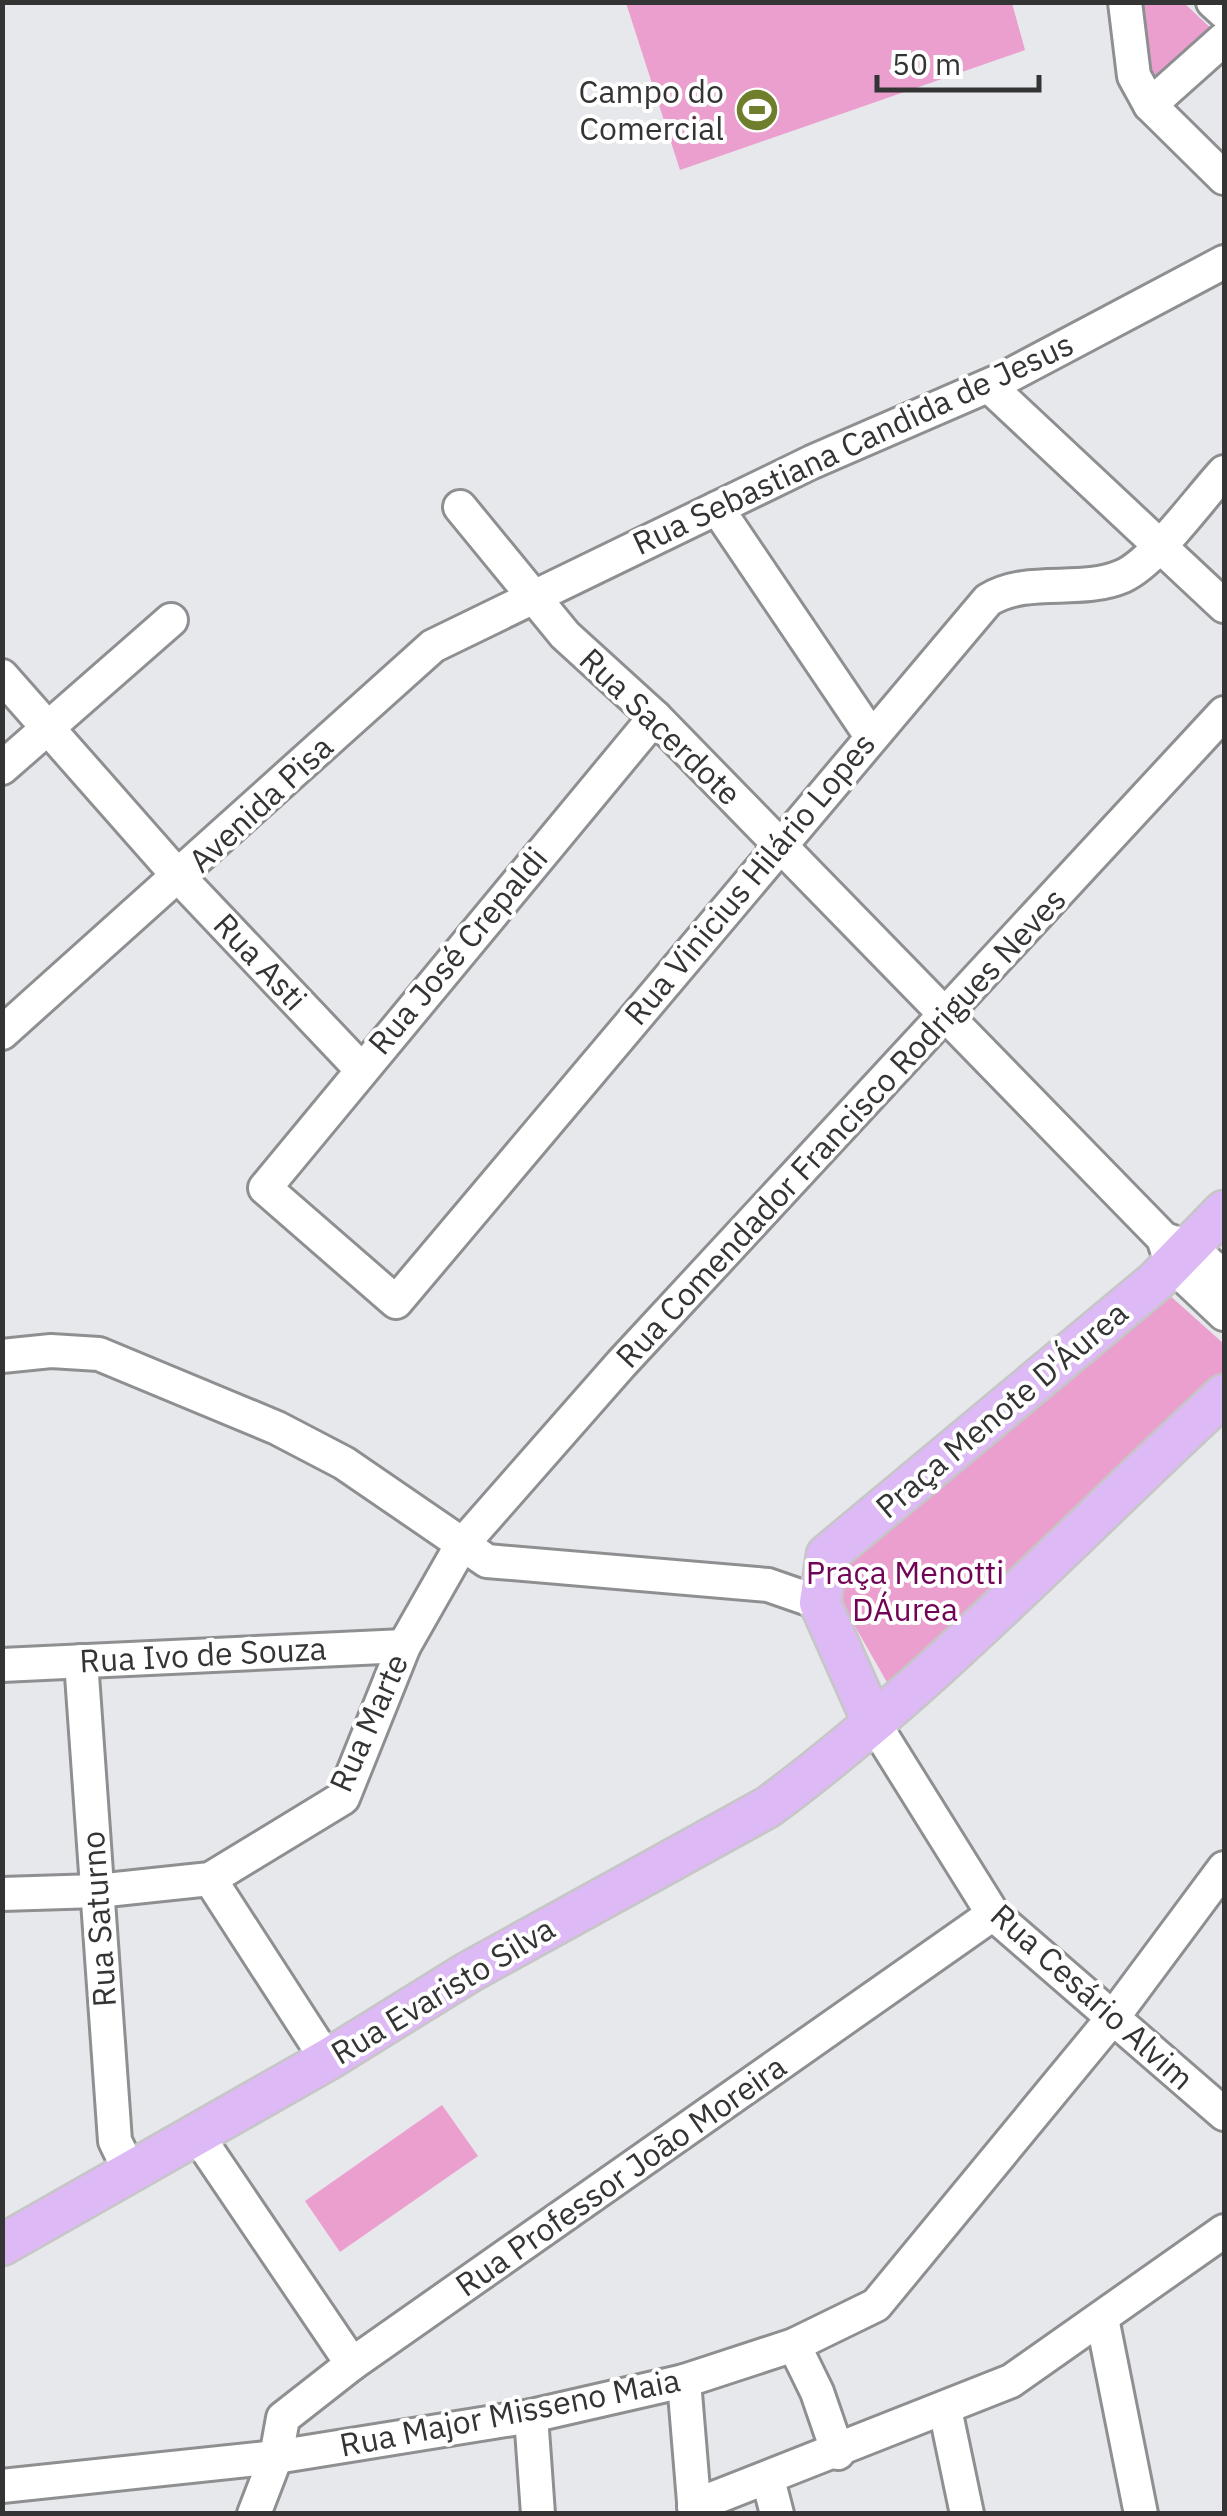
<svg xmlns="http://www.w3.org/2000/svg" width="1227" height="2516" font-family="'IBM Plex Sans',sans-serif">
  <rect width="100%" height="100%" fill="#e7e8eb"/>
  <g fill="#eb9fce">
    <polygon points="626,3 1012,3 1025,50 680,170"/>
    <polygon points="1136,3 1184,3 1217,34 1149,88"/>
    <polygon points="1167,1293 1224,1344 1224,1383 888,1684 829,1581"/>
    <polygon points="442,2105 478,2156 340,2252 305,2201"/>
  </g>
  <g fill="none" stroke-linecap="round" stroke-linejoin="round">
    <g stroke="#8e8f91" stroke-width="38">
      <g id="minor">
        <polyline points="1125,2 1134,76 1150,105 1224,178"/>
        <polyline points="1213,2 1224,12"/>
        <polyline points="1150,105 1224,39"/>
        <polyline points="989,386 1224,606"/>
        <polyline points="460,507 565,635 655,717 1163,1238 1172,1265 1224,1314"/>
        <polyline points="717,508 871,736"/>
        <polyline points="2,676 180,878 360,1068"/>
        <path d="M655,717L265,1188L396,1302L988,600C1030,575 1079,595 1123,576C1154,562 1199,499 1224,472"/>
        <polyline points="2,768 171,620"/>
        <polyline points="2,1033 433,646 812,462 1001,380 1224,262"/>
        <polyline points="1167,1240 1191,1248 1224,1277"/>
        <polyline points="2,1356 51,1351 99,1354 277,1428 344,1463 487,1561 768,1585 820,1603"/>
        <polyline points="81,1661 115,2141 131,2174"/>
        <polyline points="2,1665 404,1646"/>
        <polyline points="872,1720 993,1914 1224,2114"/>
        <polyline points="210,1879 327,2060"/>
        <polyline points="2,1894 97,1891 210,1879 343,1798 404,1646 461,1546 621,1364 1224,713"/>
        <polyline points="197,2135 352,2364"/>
        <polyline points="1102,2318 1141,2514"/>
        <polyline points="794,2345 817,2392 838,2453"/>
        <polyline points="684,2381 695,2514"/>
        <polyline points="945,2409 967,2514"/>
        <polyline points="531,2416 538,2514"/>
        <polyline points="768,2479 777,2514"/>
        <polyline points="2,2486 276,2457 531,2416 684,2381 794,2345 876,2305 1111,2020 1224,1868"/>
        <polyline points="694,2506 1011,2381 1224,2231"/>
        <polyline points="254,2514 276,2457 283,2418 352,2364 993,1914"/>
      </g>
    </g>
    <g stroke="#c6c6c6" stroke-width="45">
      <g id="major">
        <polyline points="872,1720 820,1603 827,1555 1156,1281 1224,1211"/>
        <path d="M2,2245L327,2060L469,1972L768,1807C928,1689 1078,1530 1224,1395"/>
      </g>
    </g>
    <use href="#minor" stroke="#fff" stroke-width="32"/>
    <use href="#major" stroke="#ddb9f5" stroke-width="40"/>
  </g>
  <defs>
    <g id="stadium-disc" transform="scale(2.25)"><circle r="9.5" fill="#6f7e2c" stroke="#fff"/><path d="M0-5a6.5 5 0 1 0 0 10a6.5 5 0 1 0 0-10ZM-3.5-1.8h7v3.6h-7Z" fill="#fff"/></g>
  </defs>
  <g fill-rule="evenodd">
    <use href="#stadium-disc" x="757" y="110"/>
  </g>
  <g text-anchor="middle" stroke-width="8" stroke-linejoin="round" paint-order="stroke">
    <g font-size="32" fill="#343435" stroke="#fff" text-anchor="end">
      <text x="724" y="103">Campo do<tspan x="724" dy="37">Comercial</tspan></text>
    </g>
    <g font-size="32" fill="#343435" stroke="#fff">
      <text transform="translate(853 444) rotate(-25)" y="11">Rua Sebastiana Candida de Jesus</text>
      <text transform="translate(660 727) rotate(44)" y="11">Rua Sacerdote</text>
      <text transform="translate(261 804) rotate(-43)" y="11">Avenida Pisa</text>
      <text transform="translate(750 879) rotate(-50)" y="11">Rua Vinicius Hilário Lopes</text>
      <text transform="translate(458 951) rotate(-50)" y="11">Rua José Crepaldi</text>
      <text transform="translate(260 962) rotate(47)" y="11">Rua Asti</text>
      <text transform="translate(841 1128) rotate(-47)" y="11">Rua Comendador Francisco Rodrigues Neves</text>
      <text transform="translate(1002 1410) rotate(-40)" y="11">Praça Menote D'Áurea</text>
      <text transform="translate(203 1655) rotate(-3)" y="11">Rua Ivo de Souza</text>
      <text transform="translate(369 1723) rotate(-66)" y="11">Rua Marte</text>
      <text transform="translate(99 1919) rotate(-94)" y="11">Rua Saturno</text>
      <text transform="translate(443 1991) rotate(-31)" y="11">Rua Evaristo Silva</text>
      <text transform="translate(1092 1997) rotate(42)" y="11">Rua Cesário Alvim</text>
      <text transform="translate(621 2176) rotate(-35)" y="11">Rua Professor João Moreira</text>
      <text transform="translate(510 2413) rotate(-11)" y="11">Rua Major Misseno Maia</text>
    </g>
    <g font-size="32" fill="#720456" stroke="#fff">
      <text x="905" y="1584">Praça Menotti<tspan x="905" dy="37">DÁurea</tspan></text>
    </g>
  </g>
  <rect width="1227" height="2516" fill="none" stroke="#343435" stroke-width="10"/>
  <path d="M877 75v15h162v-15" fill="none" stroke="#343435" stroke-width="5"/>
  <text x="892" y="75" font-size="30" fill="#343435" stroke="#ffffff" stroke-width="8" paint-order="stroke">50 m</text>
</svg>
